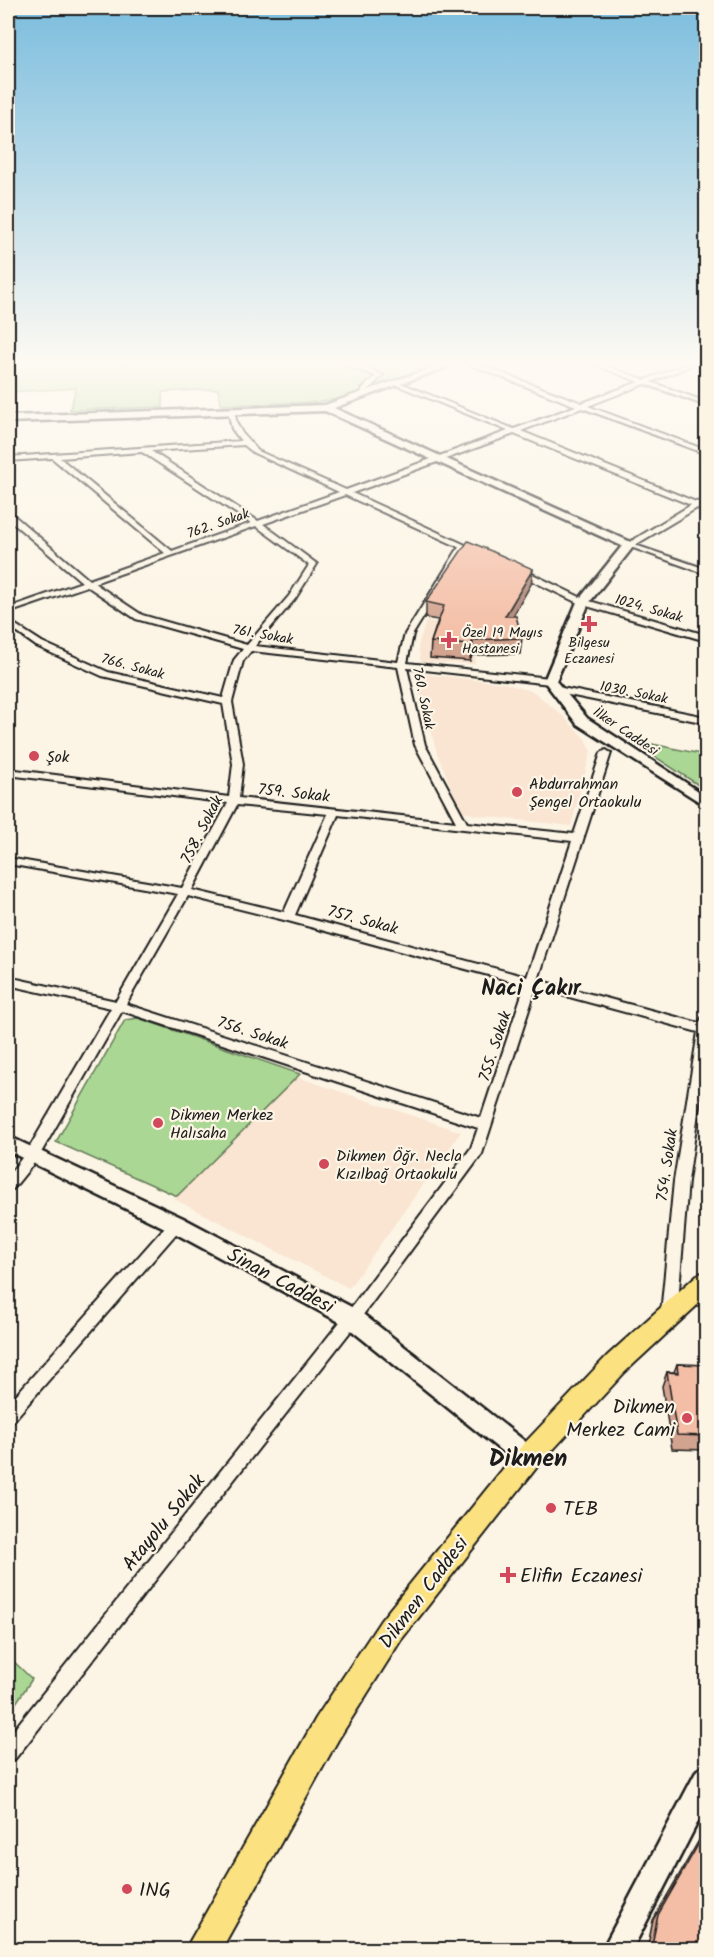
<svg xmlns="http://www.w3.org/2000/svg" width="714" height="1957" font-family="Kalam,sans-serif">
  <rect width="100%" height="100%" fill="#fcf5e5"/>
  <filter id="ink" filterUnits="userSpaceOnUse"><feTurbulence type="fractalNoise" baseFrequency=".0167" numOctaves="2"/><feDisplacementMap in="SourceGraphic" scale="12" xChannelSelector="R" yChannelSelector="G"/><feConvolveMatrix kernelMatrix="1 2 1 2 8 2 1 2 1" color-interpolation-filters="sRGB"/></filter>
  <g filter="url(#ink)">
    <g fill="#fae4d2">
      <polygon points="426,621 479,628 475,664 421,662 418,647"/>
      <polygon points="415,673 504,683 534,692 563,716 587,741 591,751 571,826 476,815 461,811 437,753"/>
      <polygon points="297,1077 461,1132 349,1288 174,1199"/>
    </g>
    <g fill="#abd795" stroke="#647a58" stroke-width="1.5">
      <polygon points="8,364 402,364 422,370 342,398 320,402 221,405 218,389 162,392 163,407 70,410 76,388 8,392"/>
      <polygon points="628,739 706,755 706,790"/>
      <polygon points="138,1018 300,1074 177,1196 56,1142 125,1020"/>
      <polygon points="8,1656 32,1679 8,1715"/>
    </g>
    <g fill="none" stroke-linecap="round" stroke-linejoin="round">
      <g stroke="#1c1c1c" stroke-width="4">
        <g id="street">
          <polygon points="343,364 352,364 383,375 367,391 365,396 361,396 362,389 376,376"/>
          <path d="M468,364H477L582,403L639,382L593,364H602L645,380L686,364H695L651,382L706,402V406L704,405L645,384L588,406L706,450V454L582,408L521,431L696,502L703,501L702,505L706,507V511L697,508L635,545L706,569V574L625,545L691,505L514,434L352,493L483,553L479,555L465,550L413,634L407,663L550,678L555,681L550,684L407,668L425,745L467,823L574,834L601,753L606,750L611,753L538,980L699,1023L702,1018L706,1017V1059L688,1181L677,1314L674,1319L669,1321L664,1319L661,1314L674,1181L698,1032L536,988L482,1154L357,1323L15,1759L8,1762V1737L347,1313L471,1148L478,1128L122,1011L38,1158L13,1189L8,1191V1176L28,1150L111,1008L8,985V977L116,1001L178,894L8,864V858L182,888L228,803L8,775V769L229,797L233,764L223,704L102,676L36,646L8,626V620L42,642L108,672L223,698L234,660L243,649L136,619L87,586L8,613V608L82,582L8,519V513H11L89,580L165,553L52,458L8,461V457L241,441L232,429L228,411L231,409L234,411L237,424L242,433L258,451L346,490L508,431L394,384V382H398L514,429L576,406ZM244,445L254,453L339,492L258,521L151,451ZM142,452L251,523L172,551L60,458ZM345,495L459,547L405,634L398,662L255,646L295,599L317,564L263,524ZM256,526L309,565L289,596L247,645L142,615L94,583ZM251,651L398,667L415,745L456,822L239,798L243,764L232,702L243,661ZM237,805L328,814L284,912L192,890ZM338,815L572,841L527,977L295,915ZM188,896L288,921L525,985L481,1118L126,1004Z"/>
          <polygon points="516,569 522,569 586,600 706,635 706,641 580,604 516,573"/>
          <polygon points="557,687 706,717 706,723 554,692 554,688"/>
          <polygon points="176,1218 181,1220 183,1224 181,1228 14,1420 8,1422 8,1404 171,1220"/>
        </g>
      </g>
      <g stroke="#1c1c1c" stroke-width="5">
        <g id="secondary">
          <polygon points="443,364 455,364 334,408 633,543 633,547 589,603 556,681 587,718 706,796 706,806 577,724 544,681 577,602 622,546 325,411 8,422 8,416 325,405"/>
          <polygon points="8,1136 183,1218 359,1311 536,1450 539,1458 536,1466 528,1469 520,1466 345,1325 169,1230 8,1151"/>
          <polygon points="706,1766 706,1806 632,1950 602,1950 697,1770"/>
        </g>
      </g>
      <g stroke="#1c1c1c" stroke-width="4">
        <polygon id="primary" points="706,1271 706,1297 625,1372 537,1467 401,1640 338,1740 221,1950 185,1950 316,1718 381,1620 519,1449 607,1356 697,1275"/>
      </g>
      <use href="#street" fill="#fcf5e5" fill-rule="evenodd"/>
      <use href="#secondary" fill="#fcf5e5" fill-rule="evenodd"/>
      <use href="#primary" fill="#fbe180" fill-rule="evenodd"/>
    </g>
    <g fill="#d2a38f" stroke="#1c1c1c" stroke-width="1.5">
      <polygon points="533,569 531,584 513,616 522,638 520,654 472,655 470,661 430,658 431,642 438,620 426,618 426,602"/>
      <polygon points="677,1364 706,1365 706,1450 672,1449 662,1386 667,1372 674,1372"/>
      <polygon points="706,1828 706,1950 647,1950 653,1920"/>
    </g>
    <g fill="#ab8574" stroke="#1c1c1c" stroke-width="1.5">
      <polygon points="533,569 531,584 504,632 505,616"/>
      <polygon points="473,640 472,655 470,661 471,645"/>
    </g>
    <g fill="#f4bea6" stroke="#1c1c1c" stroke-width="1.5">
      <polygon points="468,541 533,569 505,616 516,616 522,638 473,640 471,645 431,642 444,606 426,602"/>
      <polygon points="677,1364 706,1365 706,1436 677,1435 667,1372 678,1373"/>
      <polygon points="706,1831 706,1950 651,1950 658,1915"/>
    </g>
  </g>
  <linearGradient id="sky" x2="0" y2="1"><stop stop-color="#7bbdde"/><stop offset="0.57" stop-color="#fefaf3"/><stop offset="1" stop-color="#fefaf3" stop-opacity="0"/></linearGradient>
  <rect width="714" height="638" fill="url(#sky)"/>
  <g fill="#d1495b" stroke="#fcf5e5" stroke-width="2">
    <path d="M586 615h6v6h6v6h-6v6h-6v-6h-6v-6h6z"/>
    <path d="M446 631h6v6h6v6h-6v6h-6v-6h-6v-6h6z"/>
    <circle cx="34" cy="756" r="6"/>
    <circle cx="517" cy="792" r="6"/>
    <circle cx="158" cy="1123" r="6"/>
    <circle cx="324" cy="1164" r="6"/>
    <circle cx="687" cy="1418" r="6"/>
    <circle cx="551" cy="1508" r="6"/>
    <path d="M505 1566h6v6h6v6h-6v6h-6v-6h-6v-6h6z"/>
    <circle cx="127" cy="1889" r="6"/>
  </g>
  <g text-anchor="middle" stroke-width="4.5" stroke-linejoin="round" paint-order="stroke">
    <g font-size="14" fill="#1c1c1c" stroke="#fcf5e5">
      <text transform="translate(218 523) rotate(-19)" y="5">762. Sokak</text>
      <text transform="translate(649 608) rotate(16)" y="5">1024. Sokak</text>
      <text transform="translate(263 634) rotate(10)" y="5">761. Sokak</text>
      <text transform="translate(133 666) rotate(15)" y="5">766. Sokak</text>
      <text transform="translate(634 692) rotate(11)" y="5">1030. Sokak</text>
      <text transform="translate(424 698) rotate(78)" y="5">760. Sokak</text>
      <text transform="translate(626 731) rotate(34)" y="5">İlker Caddesi</text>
    </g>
    <g font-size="14" fill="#1c1c1c" stroke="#fcf5e5" text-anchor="start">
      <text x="462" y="637">Özel 19 Mayıs<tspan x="462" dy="16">Hastanesi</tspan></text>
      <text x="589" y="647" text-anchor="middle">Bilgesu<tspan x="589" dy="16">Eczanesi</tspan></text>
    </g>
    <g font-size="16" fill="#1c1c1c" stroke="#fcf5e5" text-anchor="start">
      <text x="46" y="762">Şok</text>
      <text x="529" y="789">Abdurrahman<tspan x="529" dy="18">Şengel Ortaokulu</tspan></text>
      <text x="170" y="1120">Dikmen Merkez<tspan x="170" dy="18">Halısaha</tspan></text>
      <text x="336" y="1161">Dikmen Öğr. Necla<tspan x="336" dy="18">Kızılbağ Ortaokulu</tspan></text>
    </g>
    <g font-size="16" fill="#1c1c1c" stroke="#fcf5e5">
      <text transform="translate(294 792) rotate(6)" y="6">759. Sokak</text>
      <text transform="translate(201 829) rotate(-63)" y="6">758. Sokak</text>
      <text transform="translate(363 919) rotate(15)" y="6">757. Sokak</text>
      <text transform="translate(253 1032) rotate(18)" y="6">756. Sokak</text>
      <text transform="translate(494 1046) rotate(-72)" y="6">755. Sokak</text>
      <text transform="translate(666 1165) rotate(-82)" y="6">754. Sokak</text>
    </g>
    <g font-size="20" fill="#1c1c1c" stroke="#fcf5e5">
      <text transform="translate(281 1280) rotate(28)" y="7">Sinan Caddesi</text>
      <text transform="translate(163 1522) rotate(-51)" y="7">Atayolu Sokak</text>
      <text transform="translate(423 1592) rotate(-53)" y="7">Dikmen Caddesi</text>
    </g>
    <g font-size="20" fill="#1c1c1c" stroke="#fcf5e5" text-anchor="start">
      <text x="675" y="1413" text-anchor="end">Dikmen<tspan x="675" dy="23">Merkez Cami</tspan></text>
      <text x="563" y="1515">TEB</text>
      <text x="520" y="1582">Elifin Eczanesi</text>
      <text x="139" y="1896">ING</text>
    </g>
    <g font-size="22" font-weight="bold" fill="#1c1c1c" stroke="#fcf5e5">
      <text x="531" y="995">Naci Çakır</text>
    </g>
    <g font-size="24" font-weight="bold" fill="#1c1c1c" stroke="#fcf5e5">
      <text x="528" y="1466">Dikmen</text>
    </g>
  </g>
  <rect width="714" height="1957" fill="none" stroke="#fcf5e5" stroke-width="30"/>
  <rect x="15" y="15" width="684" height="1927" fill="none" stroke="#1c1c1c" stroke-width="2" filter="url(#ink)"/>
</svg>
